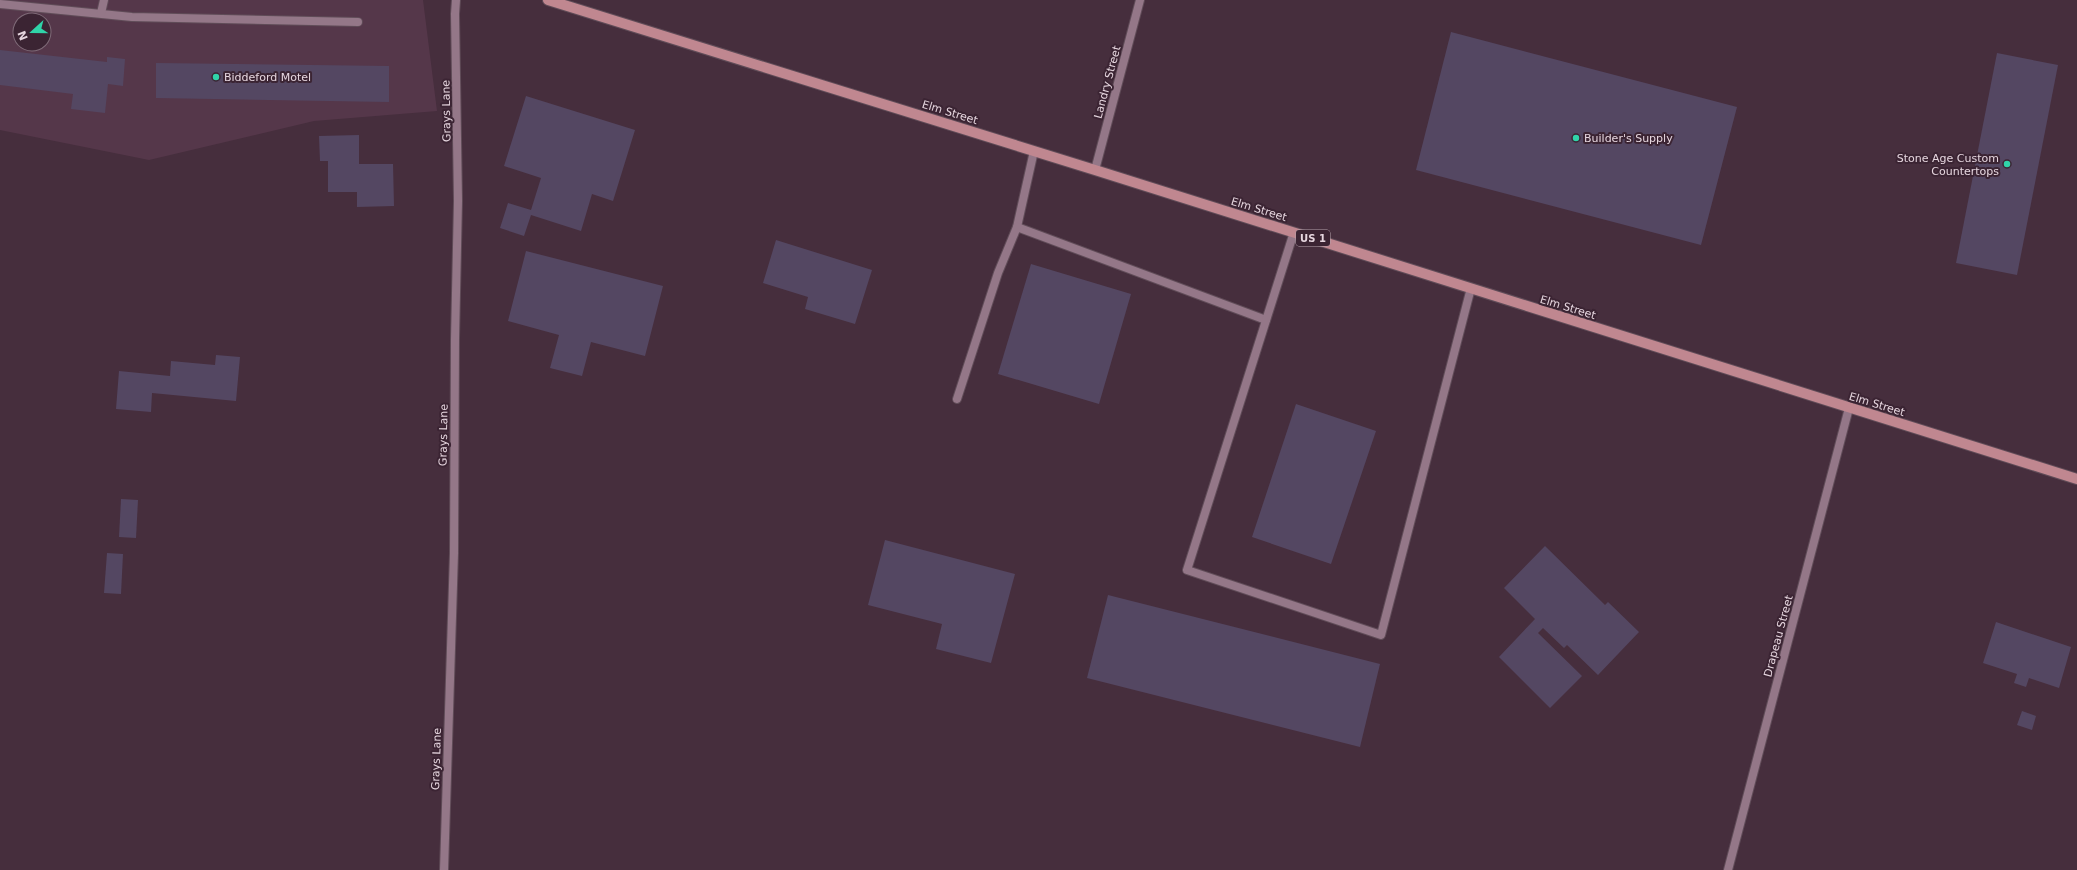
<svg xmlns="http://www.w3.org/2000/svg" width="2077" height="870" font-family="'DejaVu Sans',sans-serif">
  <rect width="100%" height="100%" fill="#462e3d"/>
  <path fill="#55374a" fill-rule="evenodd" d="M0,0H423L437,111L314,121L149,160L0,130ZM20,20H44V44H20Z"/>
  <g fill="#544762">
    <polygon points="1451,32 1737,107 1701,245 1416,170"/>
    <polygon points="0,50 107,62 107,57 125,59 123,86 108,84 105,113 71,109 73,94 0,85"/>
    <polygon points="1997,53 2058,65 2017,275 1956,263"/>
    <polygon points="156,63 389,66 389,102 156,98"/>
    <polygon points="526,96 635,130 613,201 592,194 581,231 531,215 524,236 500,228 508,203 531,210 541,178 504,166"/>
    <polygon points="359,135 359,164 393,164 394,206 357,207 357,192 328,192 328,161 320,161 319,136"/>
    <polygon points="776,240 872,270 855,324 805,309 808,297 763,283"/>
    <polygon points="526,251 663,286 645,356 591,342 582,376 550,368 559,335 508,321"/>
    <polygon points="1031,264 1131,294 1099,404 998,374"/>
    <polygon points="216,355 240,357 236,401 152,393 151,412 116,409 119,371 170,376 171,361 215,365"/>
    <polygon points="1296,404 1376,431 1331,564 1252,537"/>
    <polygon points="121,499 138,500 136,538 119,537"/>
    <polygon points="885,540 1015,574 991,663 936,649 942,624 868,605"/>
    <polygon points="1545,546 1605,605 1608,602 1639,632 1598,675 1567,645 1564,648 1543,628 1538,633 1582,676 1550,708 1499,657 1535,619 1504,588"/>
    <polygon points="107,553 123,554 121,594 104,593"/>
    <polygon points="1108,595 1380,664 1360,747 1087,678"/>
    <polygon points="1996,622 2071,647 2059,688 2029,678 2026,687 2014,683 2017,674 1983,663"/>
    <polygon points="2022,711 2036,716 2032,730 2017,725"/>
  </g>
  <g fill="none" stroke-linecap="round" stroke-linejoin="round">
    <g stroke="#604c58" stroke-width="10">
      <g id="service">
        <polyline points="0,4 132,17 358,22"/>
        <polyline points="101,13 104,0"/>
        <polyline points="1034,151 1017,227 1266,320"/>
        <polyline points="1294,232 1187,570 1381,635 1471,288"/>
        <polyline points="957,399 998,273 1017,227"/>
      </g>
    </g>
    <g stroke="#604c58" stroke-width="10">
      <g id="minor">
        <polyline points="444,870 454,553 455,339 458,201 455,14 456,0"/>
        <polyline points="1728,870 1849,408"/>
      </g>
    </g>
    <g stroke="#604c58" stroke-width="10">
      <polyline id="tertiary" points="1095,170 1140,0"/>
    </g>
    <g stroke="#604c58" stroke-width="12">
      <polyline id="primary" points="548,0 1095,170 2077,479"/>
    </g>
    <use href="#service" stroke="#947788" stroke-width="8"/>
    <use href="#minor" stroke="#947788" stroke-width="8"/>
    <use href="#tertiary" stroke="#947788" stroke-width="8"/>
    <use href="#primary" stroke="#c08790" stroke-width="10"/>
  </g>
  <g fill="#30d4a9" stroke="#3b2433" stroke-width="1.5">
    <circle cx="216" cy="77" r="4"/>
    <circle cx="1576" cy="138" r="4"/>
    <circle cx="2007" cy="164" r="4"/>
  </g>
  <g text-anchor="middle" stroke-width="4" stroke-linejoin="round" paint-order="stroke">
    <rect fill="#3b2433" stroke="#b3a1ab" stroke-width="1" x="1296" y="230" width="34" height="16" rx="3"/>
    <g font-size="10" font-weight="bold" fill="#e6d6df">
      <text x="1313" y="242">US 1</text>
    </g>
    <g font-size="11" fill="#e6d6df" stroke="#3b2433" text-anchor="start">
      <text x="224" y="81">Biddeford Motel</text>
      <text x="1584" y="142">Builder's Supply</text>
      <text x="1999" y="162" text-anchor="end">Stone Age Custom<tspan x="1999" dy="13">Countertops</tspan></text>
    </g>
    <g font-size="11" fill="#e6d6df" stroke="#3b2433">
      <text transform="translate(1107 82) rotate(-75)" y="4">Landry Street</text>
      <text transform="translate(446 111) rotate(-91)" y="4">Grays Lane</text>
      <text transform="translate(950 112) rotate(17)" y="4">Elm Street</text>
      <text transform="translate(1259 209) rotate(17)" y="4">Elm Street</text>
      <text transform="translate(1568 307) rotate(17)" y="4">Elm Street</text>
      <text transform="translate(1877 404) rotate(17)" y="4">Elm Street</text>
      <text transform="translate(443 435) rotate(-89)" y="4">Grays Lane</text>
      <text transform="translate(1778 636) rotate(-75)" y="4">Drapeau Street</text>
      <text transform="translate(436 759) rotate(-88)" y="4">Grays Lane</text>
    </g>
  </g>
  <g transform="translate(32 32) rotate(249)"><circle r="19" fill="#3b2433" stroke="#7f6b78"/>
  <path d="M0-3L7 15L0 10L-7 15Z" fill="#30d4a9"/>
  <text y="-6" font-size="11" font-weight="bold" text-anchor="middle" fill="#e6d6df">N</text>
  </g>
</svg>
